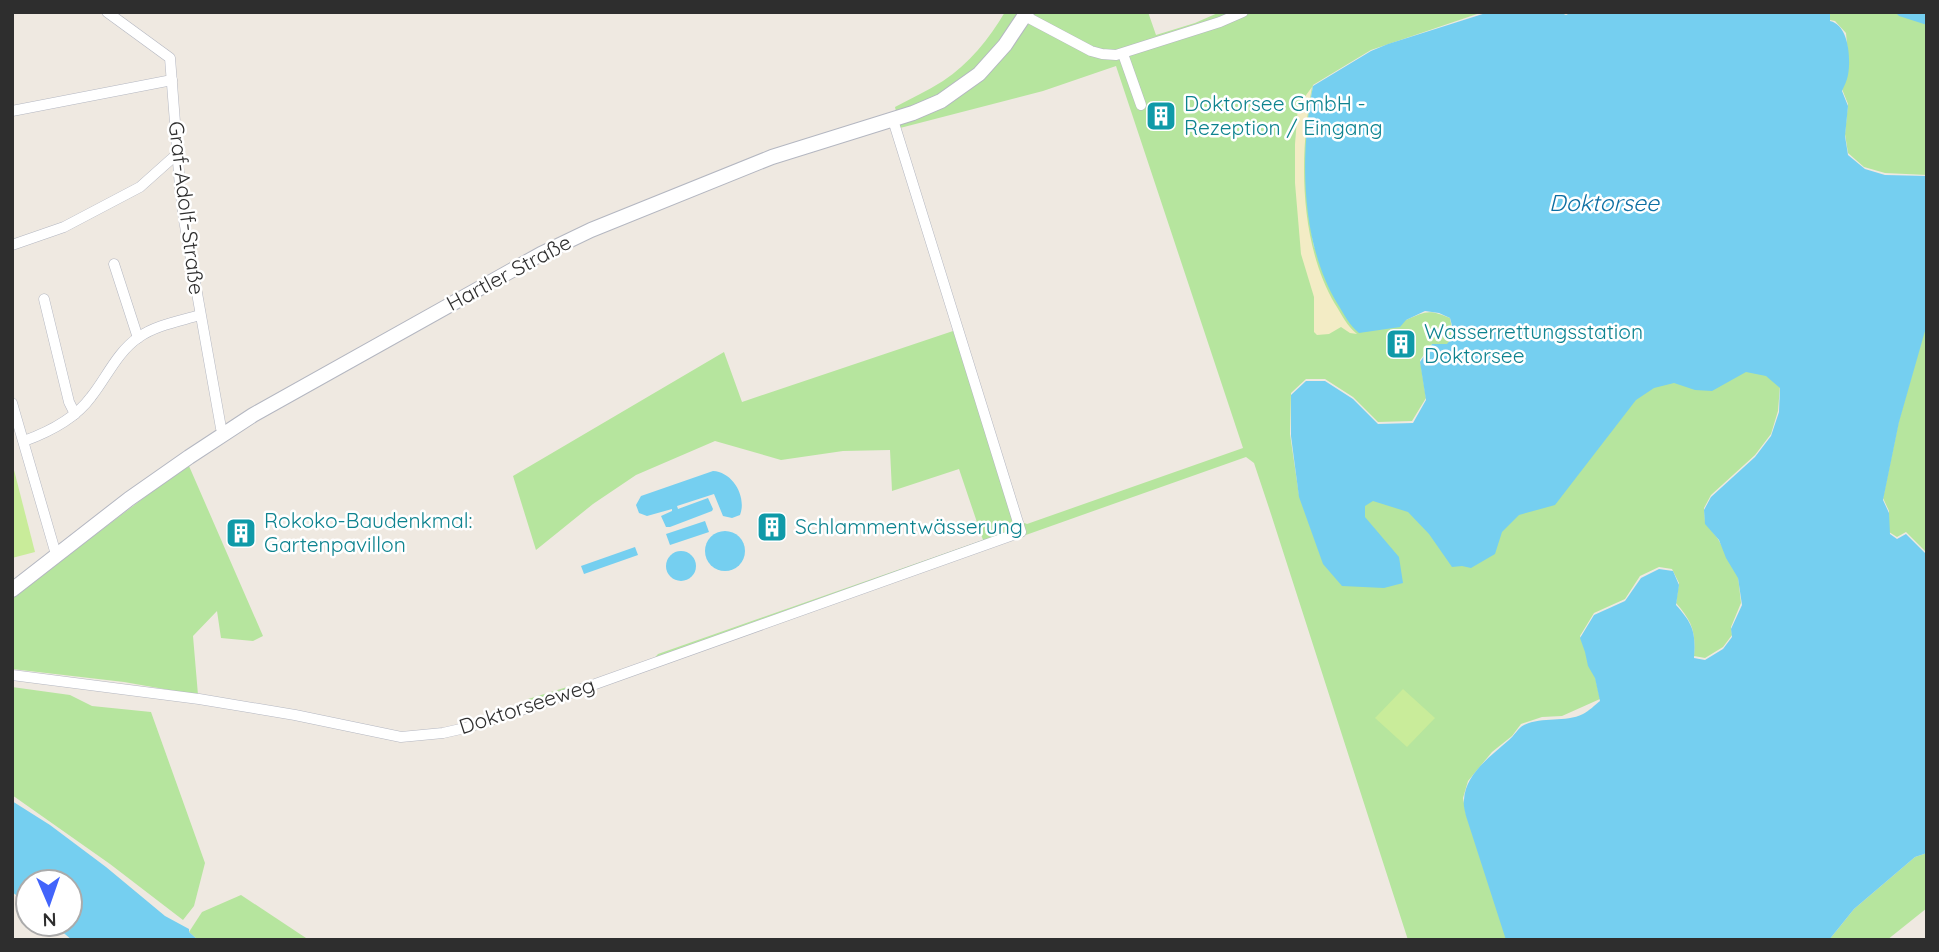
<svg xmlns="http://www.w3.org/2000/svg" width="1939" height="952" font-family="Quicksand,sans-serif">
  <rect width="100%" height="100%" fill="#efe9e1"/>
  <g fill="#b6e59e">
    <path d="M1005,12H1148L1156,35L1195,23L1220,12H1483L1371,50L1313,85C1303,140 1304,192 1314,247L1406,320C1426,311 1429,309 1450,318C1452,328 1454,337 1447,345L1432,344L1420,360L1426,398L1412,421L1378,422L1353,397L1325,379H1306L1291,393L1290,434L1299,495L1323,562L1362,517V504L1372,497L1501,530L1636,398L1653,386L1745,370L1766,374L1780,386L1778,411L1771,434L1755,455L1711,495L1704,508L1705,522L1718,539L1738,576L1741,603L1731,627L1732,635L1723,647L1705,658L1694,656C1696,632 1692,621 1676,603L1679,583L1672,569L1659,567L1640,576L1625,599L1594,613L1580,636L1595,676L1600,699L1562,716L1542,717L1521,724L1512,736L1492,752L1468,781L1463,798L1466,814L1507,940H1408L1269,508L1254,463L1246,457L531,710L528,699L567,687H578L650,663L658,654L983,540L959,469L892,491L890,450L843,451L781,460L715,441L636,475L593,504L536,550L513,476L724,352L742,402L956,330L1012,518L1027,524L1243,448L1116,66L1043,91L900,128L895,107C910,99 927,91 943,81C969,64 989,39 1005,12Z"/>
    <polygon points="1829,12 1897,12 1927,23 1927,175 1885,173 1864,167 1848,153 1845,134 1848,104 1842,89 1848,73 1848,55 1846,33 1835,21 1830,20"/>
    <polygon points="1927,321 1927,553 1906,532 1897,537 1889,532 1889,511 1883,498 1899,420"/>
    <polygon points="189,466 263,636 253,641 221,638 217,611 193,636 198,695 124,682 12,669 12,598 162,484"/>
    <polygon points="12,687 70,695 92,706 151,712 205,863 194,906 183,920 110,864 12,795"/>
    <polygon points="1927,853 1927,908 1887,940 1829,940 1854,909 1915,857"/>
    <polygon points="241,895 309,940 198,940 189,932 202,912"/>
  </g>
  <path fill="#f3ecc5" d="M1312,87C1299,155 1299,243 1335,304C1342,315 1347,326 1357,334L1350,333L1341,327L1329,334L1317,335L1314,332V297L1301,254L1295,183V144L1298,106Z"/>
  <g fill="#c9ec9a">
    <polygon points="13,466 35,552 12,558 12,467"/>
    <polygon points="1403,689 1435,718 1407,747 1375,718"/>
  </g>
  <g fill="#75cff0">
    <path d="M1489,12H1559L1566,15L1572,12H1830V21C1849,25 1851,59 1848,75C1847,81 1844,86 1842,91L1848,106L1845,136L1848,155L1865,169L1885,175L1927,176V324L1899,422L1883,500L1889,513L1890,534L1897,539L1906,534L1927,555V853L1915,857L1854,909L1829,940H1506L1466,816C1465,811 1463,805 1464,800C1465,774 1491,756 1509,740C1514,736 1518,728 1524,725C1543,716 1565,723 1583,714C1589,711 1595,705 1600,701L1595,678L1588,666L1585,652L1580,638L1594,615L1625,601L1641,578L1659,569L1673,571L1679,585L1676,605C1693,624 1696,632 1694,658L1705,660L1723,649L1732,637L1731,629L1742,605L1738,578L1726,558L1719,540L1705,524L1704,510L1711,497L1755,457L1771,436L1779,412L1780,388L1766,376L1746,372L1712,391L1695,390L1674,383L1654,388L1636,400L1555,505L1519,515L1502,532L1495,554L1471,568L1462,566L1452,567L1429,534L1408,512L1373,501L1365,506V517L1399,557L1403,583L1384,588L1342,586L1323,564L1299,497L1291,436V395L1306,381H1325L1353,399L1378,424L1413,423L1426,400L1420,362L1432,344H1447C1454,337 1453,328 1450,318L1439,313L1425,311L1406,320L1400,327L1359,333C1349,325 1344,314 1337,303C1300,241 1300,155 1313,86L1371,51L1388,44Z"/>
    <polygon points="1895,12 1927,12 1927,25 1899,16"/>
    <path d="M713,471C733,472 747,497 740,515L732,518L723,516L714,494L677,506L678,509L708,498L713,509L712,511L670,527H666L661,516L672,511V509L647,516L639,513L636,505L641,496Z"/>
    <polygon points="705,521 709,532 670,545 666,534"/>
    <circle cx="725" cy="551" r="20"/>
    <polygon points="635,547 638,555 584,574 581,566"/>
    <circle cx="681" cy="566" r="15"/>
    <polygon points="12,801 50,825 106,867 165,916 189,929 189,932 198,940 72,940 53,924 70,924 70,882 28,882 28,904 12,892"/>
  </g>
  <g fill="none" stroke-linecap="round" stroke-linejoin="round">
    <g stroke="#b4b7c1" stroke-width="11">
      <g id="street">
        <polyline points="107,12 170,58 180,187 184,220 221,428 224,434"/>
        <polyline points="1025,16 1091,51 1102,54 1116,55 1220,22 1243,12"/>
        <polyline points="1123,54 1141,105"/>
        <polyline points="12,111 172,80"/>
        <polyline points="12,245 64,227 140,187 177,154"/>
        <polyline points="114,264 138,338"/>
        <polyline points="44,299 69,402 75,414"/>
        <polyline points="12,403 55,551 57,555"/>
        <path d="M24,441C49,432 75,419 91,397C107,377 117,352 139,337C156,325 180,321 200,315"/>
        <polyline points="12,675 199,699 295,715 401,737 443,733 465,728 531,707 1021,532 893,120"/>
      </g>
    </g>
    <g stroke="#b4b7c1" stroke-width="16">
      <polyline id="secondary" points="12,590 129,499 189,457 253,415 541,254 591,230 772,157 913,113 941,101 979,74 1005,45 1027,12"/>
    </g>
    <use href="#street" stroke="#fff" stroke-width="10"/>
    <use href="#secondary" stroke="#fff" stroke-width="14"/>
  </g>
  <defs>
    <g id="building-square" transform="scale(1.575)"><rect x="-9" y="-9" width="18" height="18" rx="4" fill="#0f9aa8" stroke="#fff"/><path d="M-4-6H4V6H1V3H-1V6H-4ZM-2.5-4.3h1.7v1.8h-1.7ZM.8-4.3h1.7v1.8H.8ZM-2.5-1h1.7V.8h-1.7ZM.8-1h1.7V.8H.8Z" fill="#fff"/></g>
  </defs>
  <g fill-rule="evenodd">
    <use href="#building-square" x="1161" y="116"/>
    <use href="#building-square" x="1401" y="344"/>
    <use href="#building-square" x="772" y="527"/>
    <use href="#building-square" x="241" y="533"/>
  </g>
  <g text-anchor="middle" stroke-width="5" stroke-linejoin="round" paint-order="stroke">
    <g font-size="21" fill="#0d838f" stroke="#fff" text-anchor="start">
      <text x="1184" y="111">Doktorsee GmbH -<tspan x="1184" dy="24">Rezeption / Eingang</tspan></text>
      <text x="1424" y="339">Wasserrettungsstation<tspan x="1424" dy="24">Doktorsee</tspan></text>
      <text x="264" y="528">Rokoko-Baudenkmal:<tspan x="264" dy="24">Gartenpavillon</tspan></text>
      <text x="795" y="534">Schlammentwässerung</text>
    </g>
    <g font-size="21" fill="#2e2e2e" stroke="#fff">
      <text transform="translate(186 208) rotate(83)" y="7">Graf-Adolf-Straße</text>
      <text transform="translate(509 273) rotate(-28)" y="7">Hartler Straße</text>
      <text transform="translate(527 706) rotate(-18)" y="7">Doktorseeweg</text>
    </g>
    <g font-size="23" font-style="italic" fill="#0d6fa3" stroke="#fff">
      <text x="1604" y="211">Doktorsee</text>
    </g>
  </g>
  <rect width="1939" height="952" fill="none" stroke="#2e2e2e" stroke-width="28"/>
  <g transform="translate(49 903) rotate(178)"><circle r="33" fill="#ffffff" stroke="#ababab" stroke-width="2"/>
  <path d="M0-5L12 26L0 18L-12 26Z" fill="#4264fb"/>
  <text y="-10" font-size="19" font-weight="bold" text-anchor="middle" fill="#2e2e2e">N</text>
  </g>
</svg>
